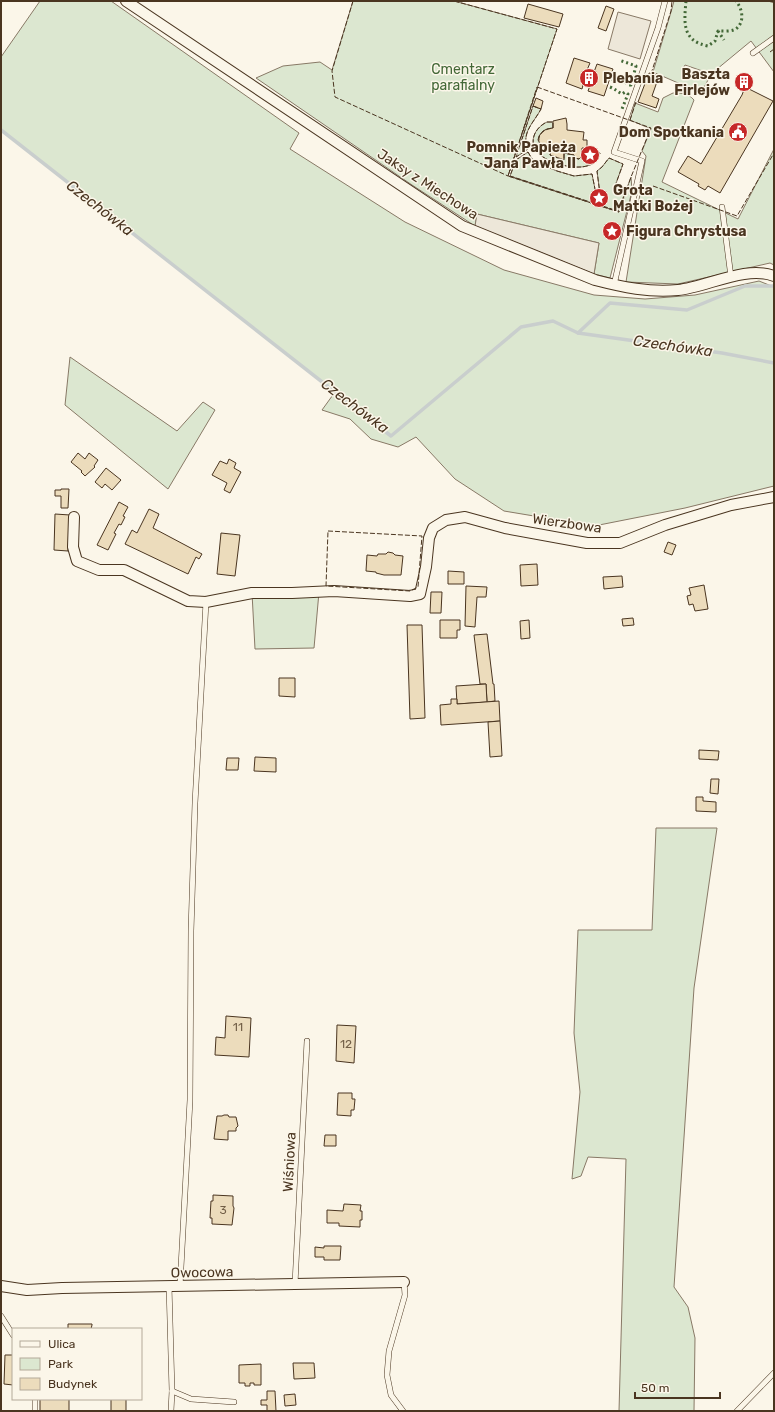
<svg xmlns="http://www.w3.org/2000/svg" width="775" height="1412" font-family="Rubik,sans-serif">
  <rect width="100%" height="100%" fill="#fbf6e9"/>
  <g fill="#dce7d0" stroke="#887966">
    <polygon points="40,1 111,1 299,133 290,149 405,222 504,270 594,295 645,299 695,295 759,281 774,287 774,486 685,508 594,526 504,511 455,479 416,437 398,447 371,439 350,419 322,410 335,392 1,130 1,57"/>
    <polygon points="353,1 454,1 557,29 508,176 619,212 510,176 516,160 528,152 532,159 538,163 557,171 574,176 592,174 596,194 593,199 600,201 602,196 600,194 597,171 602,167 609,158 623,164 614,189 625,193 620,207 631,177 632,191 610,278 594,274 599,243 477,214 475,226 412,185 256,78 283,66 320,62 332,70"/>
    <polygon points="674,1 768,1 774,3 774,72 751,41 711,74 685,65 682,70 708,80 701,93 653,72 671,12"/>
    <path d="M673,93C682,93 688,93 694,100L662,182L738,219L774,149V265L770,263L678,284L626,282L646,156L642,151L651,129L630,120L635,103L658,112L663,98Z"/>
    <path d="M533,106L541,109C533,124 522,131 527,150L516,157Z"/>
    <path d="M547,122H553V128C535,130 534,147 551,152L550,155L563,160L564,153L574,155L575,158L579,159L582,156V150L600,153C599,156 598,159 596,161C584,173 555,165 543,157C527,147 532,129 547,122Z"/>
    <polygon points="70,357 177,431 203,402 215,410 168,489 65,405"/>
    <polygon points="319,592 314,648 255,649 252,593"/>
    <polygon points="656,828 717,828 694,988 674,1287 688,1307 695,1338 694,1411 619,1411 626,1159 588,1157 581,1176 572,1179 580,1092 574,1033 578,930 652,930"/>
  </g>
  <g fill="#ede7d9" stroke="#887966">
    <polygon points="618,12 651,21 640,59 608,49"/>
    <polygon points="477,214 599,243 594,274 475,226"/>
  </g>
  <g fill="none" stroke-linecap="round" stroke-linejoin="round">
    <g stroke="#c9cecd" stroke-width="3.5">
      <polyline points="1,130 391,436 521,327 553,321 578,333 722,353 774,363"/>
      <polyline points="578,333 610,303 687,310 745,286 774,286"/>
    </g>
  </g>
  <g fill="#ecdcbc" stroke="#4a3520">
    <polygon points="528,4 563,14 559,27 524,18"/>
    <polygon points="606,6 614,9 606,31 598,28"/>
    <polygon points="574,58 590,63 587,70 594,72 597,64 613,69 604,96 588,91 591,83 584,81 582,89 566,83"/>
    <polygon points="649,73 659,76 652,96 659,99 656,108 638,102"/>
    <polygon points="744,74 749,77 751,82 749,85 745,87 744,89 739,87 738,88 736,87 736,81 738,77"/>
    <polygon points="745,87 773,101 720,193 708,186 705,190 698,186 699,184 678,172 688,156 701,164 742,95"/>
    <polygon points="536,98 543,101 541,109 533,106"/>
    <polygon points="566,118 567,124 567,130 584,132 583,140 587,140 587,148 582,148 582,156 579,159 575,158 574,155 564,153 564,160 550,155 551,152 543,148 538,140 539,136 543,131 547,129 553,128 553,121"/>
    <polygon points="78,453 85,459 89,453 98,460 94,466 95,467 85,476 81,472 82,471 71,462"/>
    <polygon points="229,459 236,463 234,468 241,472 230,493 224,490 227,483 212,475 220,461 227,464"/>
    <polygon points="106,468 121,480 112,490 105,484 102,488 95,482"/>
    <polygon points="61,489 69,489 68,508 61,508 61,496 55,496 55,490 61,490"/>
    <polygon points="119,502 128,507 123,516 125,517 121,525 119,524 114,533 116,534 108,550 97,545"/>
    <polygon points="149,509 159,514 153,528 202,554 199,559 196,557 188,574 125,544 132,530 137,533"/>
    <polygon points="55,514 70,515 68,551 54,550"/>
    <polygon points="221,533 240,535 235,576 217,574"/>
    <polygon points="668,542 676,545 672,555 664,552"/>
    <polygon points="388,552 393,553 395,555 403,556 401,575 384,575 376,573 376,572 366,571 367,555 377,556 378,554 386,554"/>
    <polygon points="537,564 538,585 521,586 520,565"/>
    <polygon points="448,571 464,572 464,584 448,584"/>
    <polygon points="622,576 623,587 604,589 603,577"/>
    <polygon points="704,585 708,609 695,611 693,604 689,605 687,596 691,595 689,588"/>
    <polygon points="466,586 487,587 486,597 477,597 475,627 465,626"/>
    <polygon points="431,592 442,592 441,613 430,613"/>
    <polygon points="633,618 634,625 623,626 622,619"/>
    <polygon points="440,620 460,620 460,630 457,630 457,638 440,638"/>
    <polygon points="529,620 530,638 521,639 520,621"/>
    <polygon points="407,625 422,625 425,718 410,719"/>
    <polygon points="487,634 493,684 494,684 495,701 487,702 486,684 480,684 474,635"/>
    <polygon points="279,678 295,678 295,697 279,696"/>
    <polygon points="486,684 487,702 457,704 456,686"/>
    <polygon points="451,699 457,699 457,704 499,701 500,721 441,725 440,705 451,704"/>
    <polygon points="500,721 502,756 490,757 488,722"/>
    <polygon points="699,750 719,751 718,760 699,759"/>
    <polygon points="255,757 276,758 276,772 254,771"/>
    <polygon points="227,758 239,758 238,770 226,770"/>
    <polygon points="711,779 719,779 718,794 710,793"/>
    <polygon points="696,797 703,797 703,801 716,802 716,812 696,811"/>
    <polygon points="226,1016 251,1018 249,1057 215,1055 216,1037 225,1038"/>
    <polygon points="337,1025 356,1026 354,1063 336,1061"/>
    <polygon points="338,1093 352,1093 352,1099 355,1099 354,1110 351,1110 351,1116 337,1115"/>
    <polygon points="224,1115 228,1115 229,1117 236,1117 238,1126 236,1128 236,1131 228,1131 228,1140 214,1139 217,1116 222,1116"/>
    <polygon points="325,1135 336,1135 336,1146 324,1146"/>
    <polygon points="213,1195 233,1196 233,1206 234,1208 232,1225 212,1224 212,1218 210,1218 211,1201 213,1201"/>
    <polygon points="344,1204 361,1205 360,1211 362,1211 362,1220 360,1220 360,1227 339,1226 339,1223 327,1223 327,1210 343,1211"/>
    <polygon points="324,1246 341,1246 340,1260 324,1260 324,1257 315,1257 315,1247 324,1248"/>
    <polygon points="68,1324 92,1324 92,1325 91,1329 68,1329"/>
    <polygon points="5,1355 13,1355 13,1385 4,1384"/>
    <polygon points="293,1363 314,1363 315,1378 294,1379"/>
    <polygon points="261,1364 261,1385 254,1385 254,1383 250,1383 250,1386 245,1386 245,1383 239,1383 239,1365"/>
    <polygon points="267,1391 275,1391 276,1411 267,1411 267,1405 261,1405 261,1400 267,1400"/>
    <polygon points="295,1394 296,1405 285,1406 284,1395"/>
    <rect x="40" y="1399" width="29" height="12"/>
    <rect x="111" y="1399" width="15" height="12"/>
  </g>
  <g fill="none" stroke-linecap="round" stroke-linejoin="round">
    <g stroke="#4a3520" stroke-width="6">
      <g id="lane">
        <polyline points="753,53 774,38"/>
        <polyline points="722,207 731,277"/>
        <polyline points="614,285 642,161 614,152 658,28 665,1"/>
        <polyline points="295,1284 307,1041"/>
        <polyline points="169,1286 172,1391 171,1411"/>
        <polyline points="180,1286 190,1100 191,931 195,803 206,602"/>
        <polyline points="1,1316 13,1335"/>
        <polyline points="172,1391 191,1399 234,1402"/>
        <polyline points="35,1399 35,1411"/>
        <polyline points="403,1411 391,1395 387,1375 389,1351 405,1295 404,1282"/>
        <polyline points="737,1411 774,1373"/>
      </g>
    </g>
    <g stroke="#4a3520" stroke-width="12">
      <g id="street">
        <path d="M126,1L462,226L595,280C622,287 650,293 678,290C707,287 746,265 774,276"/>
        <polyline points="74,517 73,547 77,561 99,570 124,570 188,601 206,602 252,593 292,593 334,591 410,596 420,594 426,567 429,538 433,528 446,520 465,517 505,528 587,543 620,543 665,525 731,505 774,497"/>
        <polyline points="1,1286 27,1290 62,1288 404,1282"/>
      </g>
    </g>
    <use href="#lane" stroke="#fbf6e9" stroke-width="5"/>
    <use href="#street" stroke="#fbf6e9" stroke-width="10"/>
    <g stroke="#436837" stroke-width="3" stroke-dasharray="2 3" stroke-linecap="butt">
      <path d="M686,1C684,23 682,41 708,46L715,41L718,31C724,31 733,32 737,28C745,21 742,8 736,1"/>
      <polyline points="718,31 724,40"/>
      <polyline points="612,79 617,81 621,80 624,80 628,85 631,85 636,66 619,60"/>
      <path d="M610,87C615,89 618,92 622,94L625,92L628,94L622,109"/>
    </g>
    <g stroke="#4a3520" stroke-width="1" stroke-dasharray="5 2" stroke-linecap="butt">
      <polyline points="353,1 332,71 335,97 508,176 557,29 454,1"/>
      <polyline points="770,52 774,49"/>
      <polyline points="651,74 671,11 672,1"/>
      <polygon points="537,87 651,128 631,177 619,212 508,176"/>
      <path d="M533,106L541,109C533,124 522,131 527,150L516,157Z"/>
      <polyline points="630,120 636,102"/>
      <path d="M547,122H553V128C535,130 534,147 551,152L550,155L564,160V153L574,155L575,158L579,159L582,156V150L600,153C599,156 598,159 596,161C584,173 555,165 543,157C527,147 532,129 547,122Z"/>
      <polygon points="528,152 532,159 538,163 557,171 574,176 592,174 596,194 593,199 600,201 602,196 600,194 597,171 602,167 609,158 623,164 614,189 625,193 618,211 510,176 516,160"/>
      <polyline points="653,186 737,216 774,153"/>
      <polygon points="328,531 422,536 418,587 410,591 326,586"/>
    </g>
  </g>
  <defs>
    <g id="building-disc" transform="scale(1)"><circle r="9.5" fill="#c62828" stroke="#fbf6e9"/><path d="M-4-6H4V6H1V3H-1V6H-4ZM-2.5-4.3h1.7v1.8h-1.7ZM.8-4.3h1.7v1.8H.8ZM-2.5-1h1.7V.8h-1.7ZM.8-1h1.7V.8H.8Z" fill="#fff"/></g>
    <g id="civic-disc" transform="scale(1)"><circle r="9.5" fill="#c62828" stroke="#fbf6e9"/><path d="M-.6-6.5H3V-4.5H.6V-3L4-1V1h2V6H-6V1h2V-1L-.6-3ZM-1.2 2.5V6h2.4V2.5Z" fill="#fff"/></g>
    <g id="sight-disc" transform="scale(1)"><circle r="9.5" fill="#c62828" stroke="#fbf6e9"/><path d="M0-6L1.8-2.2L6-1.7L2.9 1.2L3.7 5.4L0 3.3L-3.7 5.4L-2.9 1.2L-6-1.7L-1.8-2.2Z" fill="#fff"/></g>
  </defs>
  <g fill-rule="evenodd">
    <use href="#building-disc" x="589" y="78"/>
    <use href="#building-disc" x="744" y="82"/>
    <use href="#civic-disc" x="738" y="132"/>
    <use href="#sight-disc" x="590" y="155"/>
    <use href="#sight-disc" x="599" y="198"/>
    <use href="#sight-disc" x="612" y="231"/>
  </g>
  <g text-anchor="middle" stroke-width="3" stroke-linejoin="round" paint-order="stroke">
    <g font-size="12" fill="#725f47">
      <text x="238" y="1031">11</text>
      <text x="346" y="1048">12</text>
      <text x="223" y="1214">3</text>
    </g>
    <g font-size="14" fill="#436837" stroke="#fbf6e9">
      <text x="463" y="74">Cmentarz<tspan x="463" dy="16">parafialny</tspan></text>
    </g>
    <g font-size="14" font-weight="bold" fill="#4a3520" stroke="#fbf6e9" text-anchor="end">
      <text x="730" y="79">Baszta<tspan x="730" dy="16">Firlejów</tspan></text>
      <text x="603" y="83" text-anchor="start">Plebania</text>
      <text x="724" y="137">Dom Spotkania</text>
      <text x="576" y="152">Pomnik Papieża<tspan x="576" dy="16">Jana Pawła II</tspan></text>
      <text x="613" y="195" text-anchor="start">Grota<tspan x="613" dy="16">Matki Bożej</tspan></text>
      <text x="626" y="236" text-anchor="start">Figura Chrystusa</text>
    </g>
    <g font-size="14" fill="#4a3520" stroke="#fbf6e9">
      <text transform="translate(428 184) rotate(33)" y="5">Jaksy z Miechowa</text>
      <text transform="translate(567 523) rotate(8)" y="5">Wierzbowa</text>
      <text transform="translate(289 1162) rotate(-87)" y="5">Wiśniowa</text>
      <text transform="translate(202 1272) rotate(-1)" y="5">Owocowa</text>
    </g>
    <g font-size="15" font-style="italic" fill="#4a3520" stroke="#fbf6e9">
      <text transform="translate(100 208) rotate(38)" y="5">Czechówka</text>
      <text transform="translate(673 346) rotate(8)" y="5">Czechówka</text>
      <text transform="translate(355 406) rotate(37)" y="5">Czechówka</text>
    </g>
  </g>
  <rect width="775" height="1412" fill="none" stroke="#4a3520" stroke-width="4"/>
  <rect x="12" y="1328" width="130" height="72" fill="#fbf6e9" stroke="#b4a999"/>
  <rect x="20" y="1341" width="20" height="6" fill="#fbf6e9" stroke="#b4a999"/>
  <text x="48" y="1348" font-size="12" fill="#4a3520">Ulica</text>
  <rect x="20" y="1358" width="20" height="12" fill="#dce7d0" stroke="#b4a999"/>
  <text x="48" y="1368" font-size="12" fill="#4a3520">Park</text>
  <rect x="20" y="1378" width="20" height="12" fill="#ecdcbc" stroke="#b4a999"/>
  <text x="48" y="1388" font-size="12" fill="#4a3520">Budynek</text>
  <path d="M635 1392v6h85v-6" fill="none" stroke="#4a3520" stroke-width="2"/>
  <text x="641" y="1392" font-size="12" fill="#4a3520" stroke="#fbf6e9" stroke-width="3" paint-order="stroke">50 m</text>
</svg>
